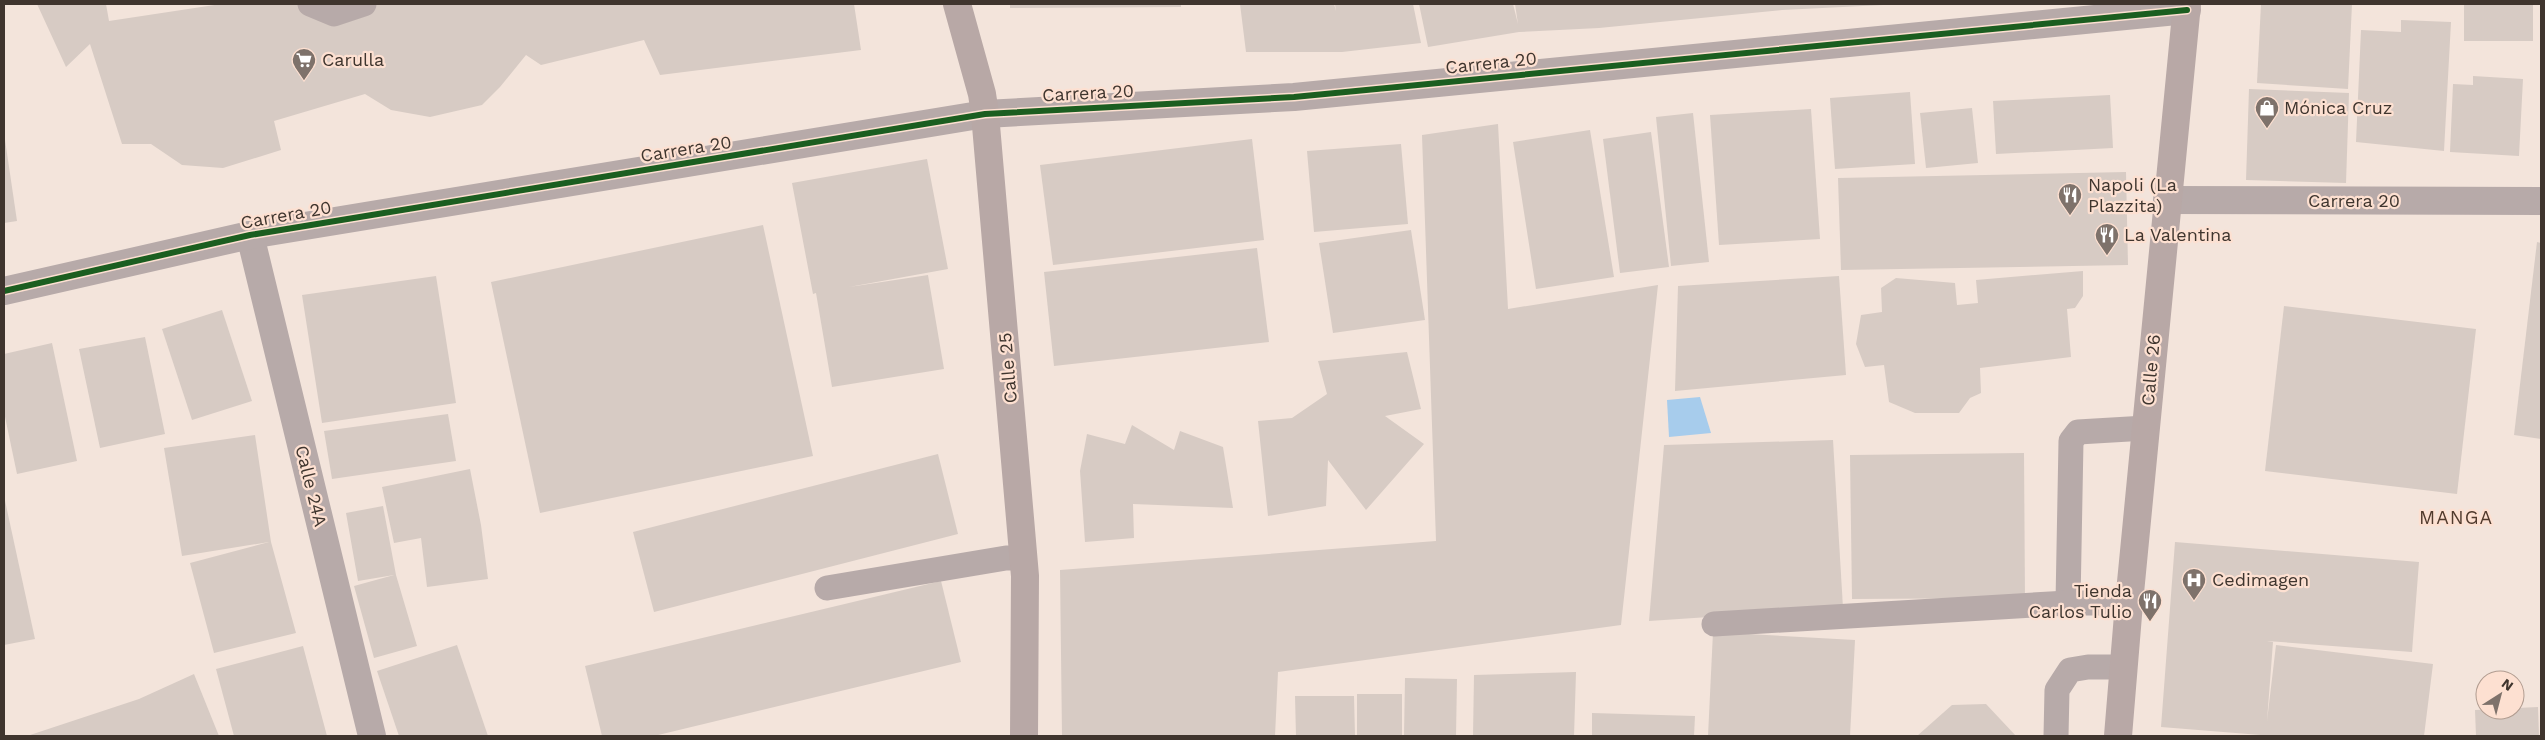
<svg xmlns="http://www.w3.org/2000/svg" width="2545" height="740" font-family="'Work Sans',sans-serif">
  <rect width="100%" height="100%" fill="#f3e4db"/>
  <polygon fill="#a7ccec" points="1700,397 1711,433 1669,437 1667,400"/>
  <g fill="#d7cbc4">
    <polygon points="37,4 106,4 109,21 221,4 854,4 861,50 660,75 644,40 541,65 526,55 500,87 482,105 430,117 391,110 365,94 274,121 281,150 223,168 182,165 151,144 122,144 90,44 66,67"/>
    <polygon points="1010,4 1181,4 1181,7 1010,8"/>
    <polygon points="1240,4 1334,4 1336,11 1335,4 1413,4 1421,43 1342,52 1246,52"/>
    <polygon points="1419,4 1513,4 1518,24 1515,4 1883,5 1782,10 1599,28 1519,32 1428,47"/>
    <polygon points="2261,4 2352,4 2348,89 2257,83"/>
    <rect x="2464" y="4" width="69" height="37"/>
    <polygon points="2401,20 2451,22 2444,151 2356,142 2361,30 2401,32"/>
    <polygon points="2473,76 2523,79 2519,156 2450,152 2453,84 2473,85"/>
    <polygon points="2249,89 2349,93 2346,183 2246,180"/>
    <polygon points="1910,92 1915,164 1835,169 1830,98"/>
    <polygon points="2110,95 2113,148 1996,154 1993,101"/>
    <polygon points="1972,108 1978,163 1926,168 1920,113"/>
    <polygon points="1811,109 1820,239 1719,245 1710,115"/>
    <polygon points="1693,113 1709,262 1671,266 1656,117"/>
    <polygon points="1498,124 1508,309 1658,285 1621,625 1278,672 1275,736 1062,736 1060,570 1436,541 1422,135"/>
    <polygon points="1590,130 1614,277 1536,289 1513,142"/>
    <polygon points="1651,132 1669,267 1620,273 1603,139"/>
    <polygon points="4,133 17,221 4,223"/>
    <polygon points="1252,139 1264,240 1053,265 1040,165"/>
    <polygon points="1401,144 1408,224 1314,232 1307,151"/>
    <polygon points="927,159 948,269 849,287 928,275 944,369 832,387 816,293 813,294 792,183"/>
    <polygon points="2126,172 2128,265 1841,270 1838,178"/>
    <polygon points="763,225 813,456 540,513 491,282"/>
    <polygon points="1411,230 1425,320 1333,333 1319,243"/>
    <polygon points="2537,242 2541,243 2541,439 2514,435"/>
    <polygon points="1257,248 1269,342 1054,366 1044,272"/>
    <polygon points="2083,271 2083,296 2075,308 2067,309 2071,357 1980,368 1981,393 1970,398 1959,413 1915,413 1889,402 1884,365 1865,367 1856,344 1861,315 1882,312 1881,288 1896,278 1955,283 1957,305 1978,303 1976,280"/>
    <polygon points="436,276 456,403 322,423 302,295"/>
    <polygon points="1839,276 1846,375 1675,391 1678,286"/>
    <polygon points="2284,306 2476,329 2457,494 2265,471"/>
    <polygon points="222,310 252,401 192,420 162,329"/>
    <polygon points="145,337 165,434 100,448 79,349"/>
    <polygon points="52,343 77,461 17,474 4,412 4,354"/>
    <polygon points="1407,352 1421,409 1385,416 1424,444 1366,510 1328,460 1326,506 1268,516 1258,421 1292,418 1327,394 1318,361"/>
    <polygon points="448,414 456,461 332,479 324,431"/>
    <polygon points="1132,425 1174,450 1180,431 1223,447 1233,508 1133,504 1134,538 1085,542 1080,471 1087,434 1125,444"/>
    <polygon points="255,435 271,542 296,633 214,653 190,563 269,542 182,556 164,448"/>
    <polygon points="1833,440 1843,608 1649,621 1664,445"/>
    <polygon points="2024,453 2025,598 1852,599 1850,455"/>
    <polygon points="938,454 958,534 654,612 633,532"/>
    <polygon points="470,469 481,525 488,579 427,587 421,538 394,543 382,487"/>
    <polygon points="4,496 35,639 4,645"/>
    <polygon points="383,506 396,575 417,646 374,658 354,586 394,575 358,581 346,513"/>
    <polygon points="2175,542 2419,562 2412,652 2267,641 2273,642 2267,721 2276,645 2433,664 2424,736 2273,736 2161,727"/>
    <polygon points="941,581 961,662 654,736 602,736 585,666"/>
    <polygon points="1713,632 1855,640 1850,736 1708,736"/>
    <polygon points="457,645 488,736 399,736 377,671"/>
    <polygon points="303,646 327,736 234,736 216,669"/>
    <polygon points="1576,672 1574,736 1473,736 1474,675"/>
    <polygon points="194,674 219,736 27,736 139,699"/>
    <polygon points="1405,678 1457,679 1456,736 1404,736"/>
    <rect x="1357" y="694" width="45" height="42"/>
    <polygon points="1295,696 1354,696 1355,736 1296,736"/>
    <polygon points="1986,704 2016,736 1917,736 1952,705"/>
    <polygon points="2538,707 2539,736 2476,736 2475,710"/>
    <polygon points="1592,713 1695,716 1694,736 1592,736"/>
  </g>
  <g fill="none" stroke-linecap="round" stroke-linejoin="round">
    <g stroke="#b7aaa9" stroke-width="25">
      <polyline points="310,4 334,14 364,4"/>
      <polyline points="827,588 1006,558 1024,558"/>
      <polyline points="2068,603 2071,441 2078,432 2146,428"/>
      <polyline points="1714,624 2068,603 2129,603"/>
      <polyline points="2056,736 2057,690 2070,670 2088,667 2124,667"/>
    </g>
    <g stroke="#b7aaa9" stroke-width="28">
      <polyline points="2167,200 2541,201"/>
      <polyline points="250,235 372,736"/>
      <polyline points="4,291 250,235 985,114 1294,97 2187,10"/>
    </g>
    <g stroke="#b8a8a6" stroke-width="28">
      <polyline points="957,4 982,94 985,114 1025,576 1024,736"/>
      <polyline points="2118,736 2129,603 2187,4"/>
    </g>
    <g stroke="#fde0d1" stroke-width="9">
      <polyline id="cycleway" points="4,291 250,235 985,114 1294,97 2187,10"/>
    </g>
    <use href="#cycleway" stroke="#1b5e20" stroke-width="6"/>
  </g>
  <defs>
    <g id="supermarket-pin" transform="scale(1.25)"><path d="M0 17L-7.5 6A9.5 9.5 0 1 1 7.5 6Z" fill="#7e726b" stroke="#fde0d1"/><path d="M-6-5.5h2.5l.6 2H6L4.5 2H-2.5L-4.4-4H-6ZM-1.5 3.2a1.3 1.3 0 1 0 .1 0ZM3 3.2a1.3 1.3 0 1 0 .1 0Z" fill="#fff"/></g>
    <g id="shop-pin" transform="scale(1.25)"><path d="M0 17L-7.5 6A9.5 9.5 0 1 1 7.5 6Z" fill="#7e726b" stroke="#fde0d1"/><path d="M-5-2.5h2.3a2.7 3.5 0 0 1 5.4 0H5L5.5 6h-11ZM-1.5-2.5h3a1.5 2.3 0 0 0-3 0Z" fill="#fff"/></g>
    <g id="restaurant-pin" transform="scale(1.25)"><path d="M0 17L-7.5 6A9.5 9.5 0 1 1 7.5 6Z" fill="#7e726b" stroke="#fde0d1"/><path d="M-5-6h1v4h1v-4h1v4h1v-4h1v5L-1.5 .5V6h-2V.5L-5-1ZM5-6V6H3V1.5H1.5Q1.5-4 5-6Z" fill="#fff"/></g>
    <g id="hospital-pin" transform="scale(1.25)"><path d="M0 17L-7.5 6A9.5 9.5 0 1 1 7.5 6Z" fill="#7e726b" stroke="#fde0d1"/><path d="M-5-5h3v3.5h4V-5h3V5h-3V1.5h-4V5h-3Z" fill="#fff"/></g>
  </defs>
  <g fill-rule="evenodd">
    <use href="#supermarket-pin" x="304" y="60"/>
    <use href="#shop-pin" x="2267" y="108"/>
    <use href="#restaurant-pin" x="2070" y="195"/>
    <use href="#restaurant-pin" x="2107" y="235"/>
    <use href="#hospital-pin" x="2194" y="580"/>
    <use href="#restaurant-pin" x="2150" y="601"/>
  </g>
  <g text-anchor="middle" stroke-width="4.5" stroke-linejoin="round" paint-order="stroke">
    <g font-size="18" fill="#3f352e" stroke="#fde0d1" text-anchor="start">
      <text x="322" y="66">Carulla</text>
      <text x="2284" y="114">Mónica Cruz</text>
      <text x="2088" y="191">Napoli (La<tspan x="2088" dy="21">Plazzita)</tspan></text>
      <text x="2124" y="241">La Valentina</text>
      <text x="2212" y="586">Cedimagen</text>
      <text x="2132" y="597" text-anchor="end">Tienda<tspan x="2132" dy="21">Carlos Tulio</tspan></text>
    </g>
    <g font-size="18" fill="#3f352e" stroke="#fde0d1">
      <text transform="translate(1491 63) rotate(-6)" y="6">Carrera 20</text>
      <text transform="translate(1088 93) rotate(-3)" y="6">Carrera 20</text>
      <text transform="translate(686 149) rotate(-9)" y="6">Carrera 20</text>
      <text x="2354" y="207">Carrera 20</text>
      <text transform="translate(286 215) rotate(-10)" y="6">Carrera 20</text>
      <text transform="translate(1008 368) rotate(-95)" y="6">Calle 25</text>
      <text transform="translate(2151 370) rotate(-85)" y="6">Calle 26</text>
      <text transform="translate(311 486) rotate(76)" y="6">Calle 24A</text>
    </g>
    <g font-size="19" letter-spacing="1" fill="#503a2d" stroke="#fde0d1">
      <text x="2456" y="524">MANGA</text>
    </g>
  </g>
  <rect width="2545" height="740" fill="none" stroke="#3f352e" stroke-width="10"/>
  <g transform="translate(2500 695) rotate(36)"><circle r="24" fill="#fde0d1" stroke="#b19c90"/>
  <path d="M0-4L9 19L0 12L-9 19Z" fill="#7e726b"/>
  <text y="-8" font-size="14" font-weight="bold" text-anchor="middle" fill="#3f352e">N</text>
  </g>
</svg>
